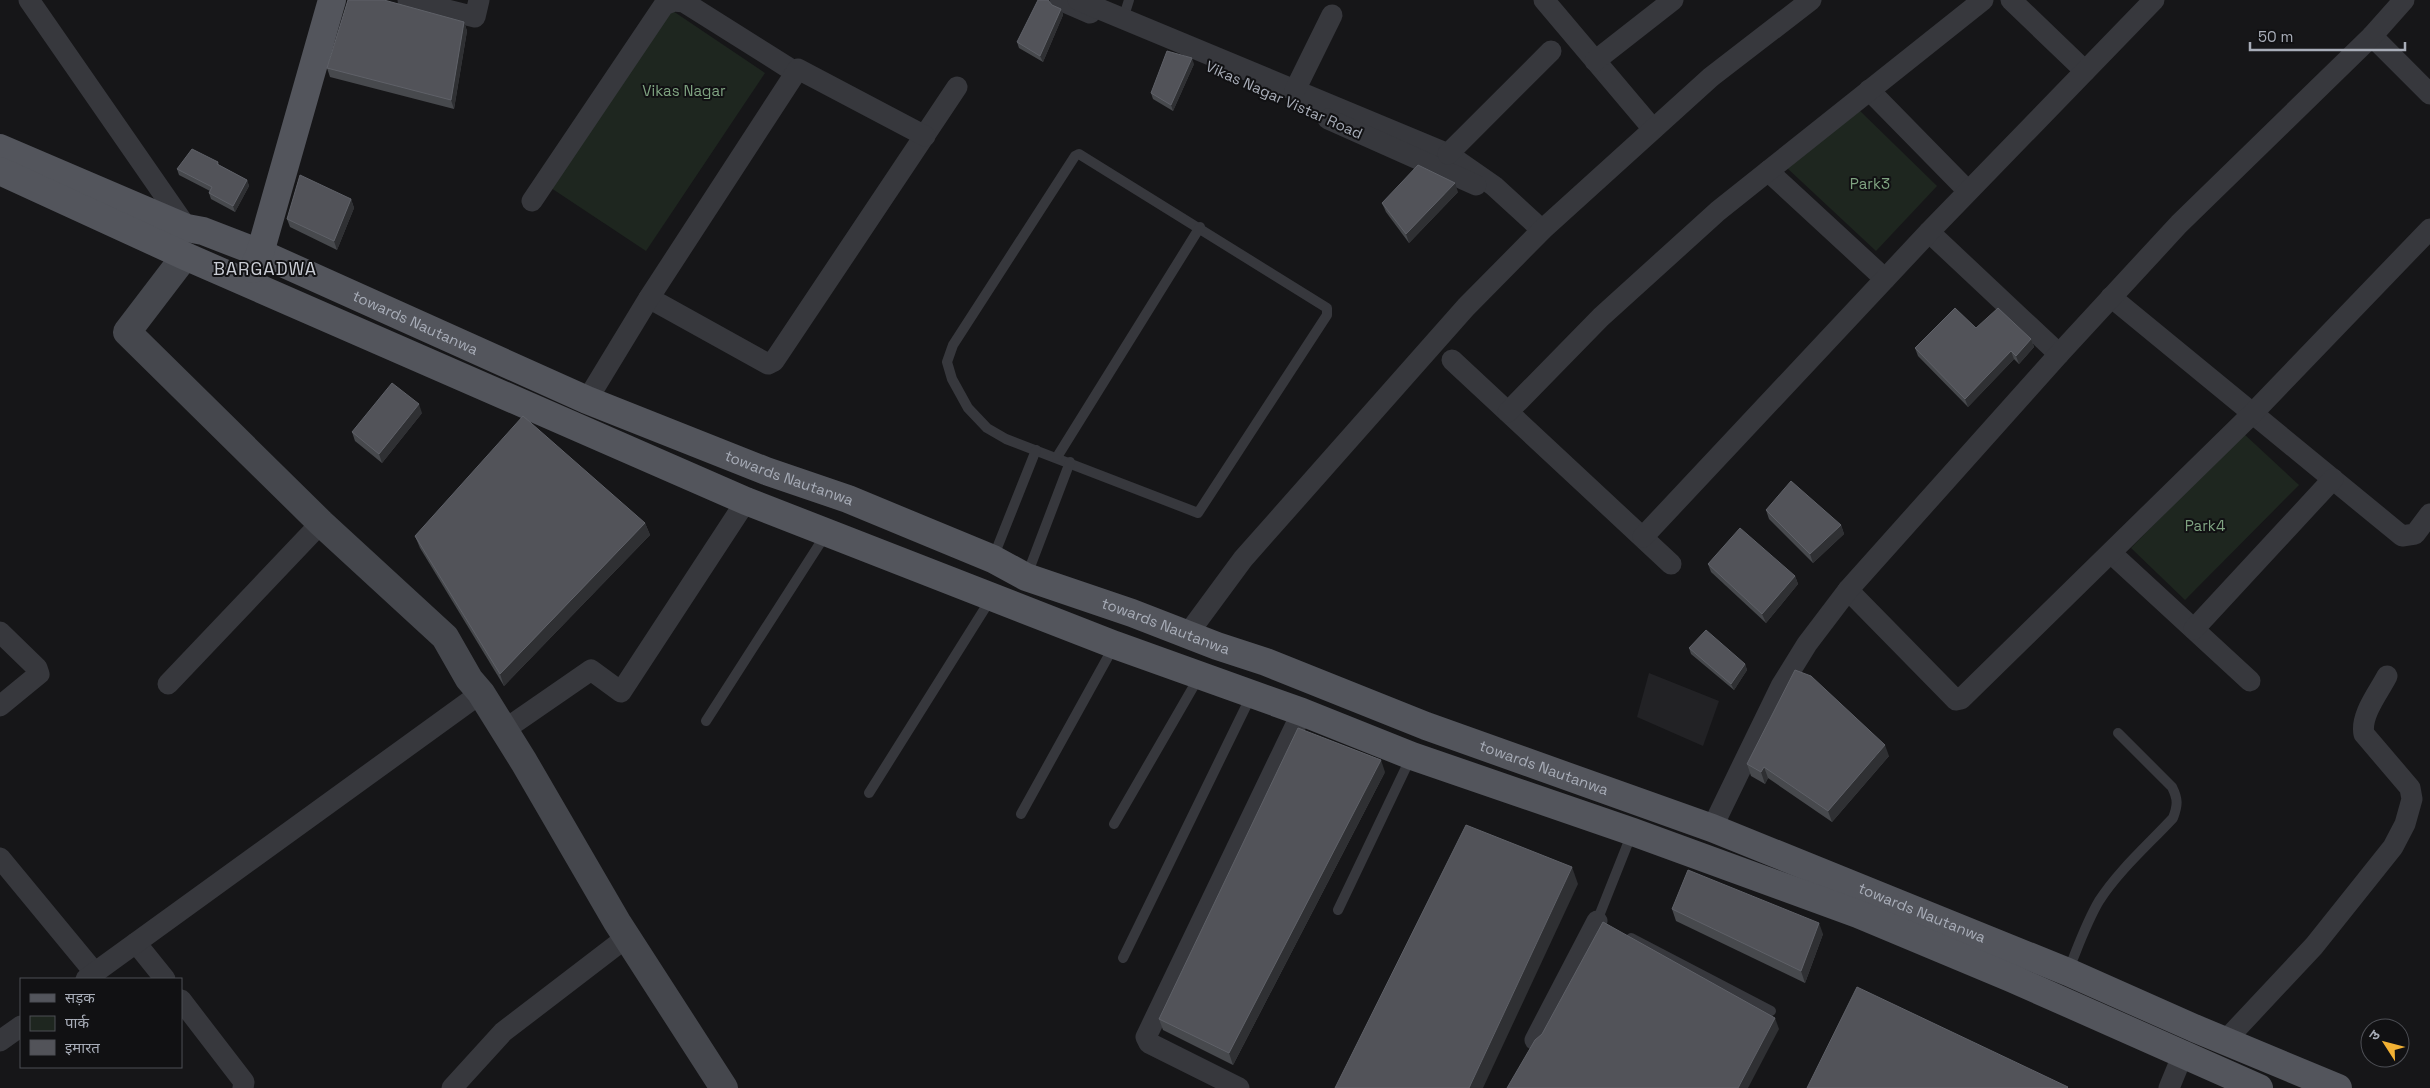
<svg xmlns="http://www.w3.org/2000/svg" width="2430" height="1088" font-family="'Space Grotesk','Noto Sans Devanagari',sans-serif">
  <rect width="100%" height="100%" fill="#161618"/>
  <polygon fill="#222225" points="1649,673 1719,701 1703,746 1637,717"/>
  <g fill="#1e261f">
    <polygon points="670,9 765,73 646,251 551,188"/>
    <polygon points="1858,109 1937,186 1876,251 1786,167"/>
    <polygon points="2243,433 2299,485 2185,600 2131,548"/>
  </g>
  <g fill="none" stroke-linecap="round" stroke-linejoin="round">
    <g stroke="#37383d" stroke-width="10">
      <polyline points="1123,19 1129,0"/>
      <polygon points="1079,154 1327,308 1327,315 1198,513 1006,439 987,428 968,408 952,379 947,362 953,345 1075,156"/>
      <polyline points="1057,457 1200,227"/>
      <polyline points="993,558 1036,450"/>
      <polyline points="1027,575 1070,462"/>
      <polyline points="706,721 826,534"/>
      <polyline points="869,793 992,597"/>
      <polyline points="1021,814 1114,646"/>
      <polyline points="1114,824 1199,677"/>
      <polyline points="1338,910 1411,757"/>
      <polyline points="1600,922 1597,921 1632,833"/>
      <polyline points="1631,938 1771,1011"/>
      <polyline points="1123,958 1252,694"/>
      <path d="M2068,971C2078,947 2086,923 2099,901C2119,870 2148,845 2173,818C2178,805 2178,799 2172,787L2118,733"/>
    </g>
    <g stroke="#37383d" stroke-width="21">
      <polyline points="29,0 187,228"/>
      <polyline points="408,0 475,17 479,0"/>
      <polyline points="1060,0 1090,13"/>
      <polyline points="1078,0 1448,154 1494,186 1542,230"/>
      <polyline points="1544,0 1653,129"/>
      <polyline points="2011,0 2085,71"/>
      <polyline points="2372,36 2430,94"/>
      <polyline points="1595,61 1673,0"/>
      <polyline points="1295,90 1332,15"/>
      <polyline points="1869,90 1968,191"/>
      <polyline points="1328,119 1476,185"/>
      <polyline points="1448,154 1551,51"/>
      <polyline points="1768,171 1885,279"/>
      <polyline points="532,201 664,5 674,1 684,2 795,72"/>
      <polyline points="1929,232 2059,354"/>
      <polyline points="2111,297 2402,536 2415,534 2430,514"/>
      <polyline points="649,298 768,364 774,361 957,87"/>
      <polyline points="1452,360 1671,564"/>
      <polyline points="587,400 649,298 798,69 925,136"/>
      <polyline points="1508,412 1601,317 1718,211 1983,0"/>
      <polyline points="1643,537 1929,232 2154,0"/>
      <polyline points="2111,553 2250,681"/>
      <polyline points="1848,590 1952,696 1956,700 1961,699 2253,413 2430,229"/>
      <polyline points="2194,629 2333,479"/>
      <polyline points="0,632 37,668 39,674 0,706"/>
      <polyline points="1187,635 1243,559 1466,307 1542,230 1711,77 1811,0"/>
      <polyline points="168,684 321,523"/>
      <polyline points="504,730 591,670 621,692 746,501"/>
      <polyline points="1712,828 1781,686 1807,644 1848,590 2059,354 2179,224 2372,36 2404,0"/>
      <polyline points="0,858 95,973"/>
      <polyline points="136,943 165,979"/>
      <polyline points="86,979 481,693"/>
      <polyline points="181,1000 244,1082 243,1088"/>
      <polyline points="1535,1040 1597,921"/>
      <polyline points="0,1041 21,1026"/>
      <path d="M2225,1041L2314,946L2393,847L2405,824L2412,799L2410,788L2364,734C2360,715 2379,692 2387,676"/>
      <polyline points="452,1088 503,1032 627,937"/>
      <polyline points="1239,1088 1149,1043 1146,1037 1302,712"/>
      <polyline points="2169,1088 2183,1054"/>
    </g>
    <polyline stroke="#45474d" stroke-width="28" points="185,256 127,332 321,523 445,637 469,679 481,693 524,762 617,922 724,1088"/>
    <g stroke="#53555c" stroke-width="28">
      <path id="s1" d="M0,148L187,228L203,231L260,253L587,400L766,471L848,499L993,559L1026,577L1132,613L1217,646L1266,662L1426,726L1712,828L2068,972L2194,1028L2338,1088"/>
      <polyline points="0,171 185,256 746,501 1115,645 1302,712 1412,756 1633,832 1858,914 2011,978 2259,1088"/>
      <polyline points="253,269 260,253 332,0"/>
    </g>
  </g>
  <g fill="#47494d">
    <polygon points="1052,5 1061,9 1063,15 1043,62 1019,48 1017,42"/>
    <polygon points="464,22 467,31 454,109 330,77 327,68"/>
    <polygon points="1194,64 1173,111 1153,99 1151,93"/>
    <polygon points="218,162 219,165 247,180 249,186 235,212 211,199 209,193 210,191 179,175 177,169"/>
    <polygon points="1458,192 1409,243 1386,212 1382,203"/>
    <polygon points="351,199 354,208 337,250 290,227 287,219"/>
    <polygon points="1976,328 2031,339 2034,347 2019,364 2014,359 1968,407 1918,356 1915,348"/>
    <polygon points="422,413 382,463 355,441 352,432"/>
    <polygon points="1766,510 1841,525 1844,534 1813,563 1769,519"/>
    <polygon points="645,523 650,535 504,686 420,548 415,536"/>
    <polygon points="1708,564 1795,576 1798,584 1766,623 1711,572"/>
    <polygon points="1689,648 1745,664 1747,670 1734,690 1691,654"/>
    <polygon points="1889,756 1832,822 1768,778 1765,784 1751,776 1747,764"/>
    <polygon points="1385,772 1233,1065 1163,1030 1159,1019"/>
    <polygon points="1672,909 1823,934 1805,983 1676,921"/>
  </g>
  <g fill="#2f3033">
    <polygon points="1061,9 1063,15 1043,62 1040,56"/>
    <polygon points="464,22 467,31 454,109 451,100"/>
    <polygon points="1192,58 1194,64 1173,111 1171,105"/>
    <polygon points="247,180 249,186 235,212 233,206"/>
    <polygon points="1455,183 1458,192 1409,243 1406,234"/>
    <polygon points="351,199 354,208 337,250 334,241"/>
    <polygon points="2031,339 2034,347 2019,364 2016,356"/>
    <polygon points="2011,351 2014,359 1968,407 1965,399"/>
    <polygon points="419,404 422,413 382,463 379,454"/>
    <polygon points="645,523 650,535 504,686 500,674"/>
    <polygon points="1841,525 1844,534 1813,563 1810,554"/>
    <polygon points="1795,576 1798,584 1766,623 1762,614"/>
    <polygon points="1745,664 1747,670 1734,690 1731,684"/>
    <polygon points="1885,745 1889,756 1832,822 1828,811"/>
    <polygon points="1381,760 1385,772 1233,1065 1229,1053"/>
    <polygon points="1764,767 1768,778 1765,784 1761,772"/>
    <polygon points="1572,867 1578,884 1483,1088 1469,1088"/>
    <polygon points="1819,923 1823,934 1805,983 1801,971"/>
    <polygon points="1775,1018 1779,1029 1748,1088 1738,1088"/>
  </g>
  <g fill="#525359" stroke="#5f6168">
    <polygon points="348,0 384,0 464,22 451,100 327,68"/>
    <polygon points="1038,0 1048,0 1052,5 1061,9 1040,56 1017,42"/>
    <polygon points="1167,51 1192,58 1171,105 1151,93"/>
    <polygon points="192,149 218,162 217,164 247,180 233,206 209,193 212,187 177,169"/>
    <polygon points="1418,165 1455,183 1406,234 1382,203"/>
    <polygon points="300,175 351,199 334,241 287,219"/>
    <polygon points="1955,308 1976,328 1998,308 2031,339 2016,356 2011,351 1965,399 1915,348"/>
    <polygon points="392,383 419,404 379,454 352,432"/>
    <polygon points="523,416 645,523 500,674 415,536"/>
    <polygon points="1791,481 1841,525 1810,554 1766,510"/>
    <polygon points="1740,528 1795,576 1762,614 1708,564"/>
    <polygon points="1706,630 1745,664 1731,684 1689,648"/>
    <polygon points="1795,670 1811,676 1885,745 1828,811 1764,767 1761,772 1747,764"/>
    <polygon points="1298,728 1381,760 1229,1053 1159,1019"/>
    <polygon points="1466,825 1572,867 1469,1088 1335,1088"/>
    <polygon points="1688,870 1819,923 1801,971 1672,909"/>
    <polygon points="1603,922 1775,1018 1738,1088 1507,1088 1535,1040 1542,1034"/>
    <polygon points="1857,987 2068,1087 2067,1088 1807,1088"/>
  </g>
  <g text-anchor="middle" stroke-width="4" stroke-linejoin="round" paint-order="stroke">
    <g font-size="15" fill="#7fa381" stroke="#111113">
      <text x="684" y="96">Vikas Nagar</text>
      <text x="1870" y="189">Park3</text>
      <text x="2205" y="531">Park4</text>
    </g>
    <g font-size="15" fill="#a8adb8" stroke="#111113">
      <text transform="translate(1284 100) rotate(24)" y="5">Vikas Nagar Vistar Road</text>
      <text dy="5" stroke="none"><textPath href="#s1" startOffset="451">towards Nautanwa</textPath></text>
      <text dy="5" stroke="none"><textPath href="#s1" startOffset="856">towards Nautanwa</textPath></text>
      <text dy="5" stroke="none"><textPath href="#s1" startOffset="1261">towards Nautanwa</textPath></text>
      <text dy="5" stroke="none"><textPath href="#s1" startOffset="1665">towards Nautanwa</textPath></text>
      <text dy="5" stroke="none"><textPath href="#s1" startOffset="2070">towards Nautanwa</textPath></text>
    </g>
    <g font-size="18" letter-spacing="1" fill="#c9ccd4" stroke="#111113">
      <text x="265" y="275">BARGADWA</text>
    </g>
  </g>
  <rect x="20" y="978" width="162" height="90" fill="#111113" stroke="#4d4f55"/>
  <rect x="30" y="994" width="25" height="8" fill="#53555c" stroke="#4d4f55"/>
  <text x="65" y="1003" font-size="15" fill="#a8adb8">सड़क</text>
  <rect x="30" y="1016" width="25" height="15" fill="#1e261f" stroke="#4d4f55"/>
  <text x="65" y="1028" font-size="15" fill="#a8adb8">पार्क</text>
  <rect x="30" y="1040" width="25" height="15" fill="#525359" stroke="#4d4f55"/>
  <text x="65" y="1053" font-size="15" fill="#a8adb8">इमारत</text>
  <g transform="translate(2385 1043) rotate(306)"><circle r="24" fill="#111113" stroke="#4d4f55"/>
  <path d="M0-4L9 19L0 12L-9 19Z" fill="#f2b134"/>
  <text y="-8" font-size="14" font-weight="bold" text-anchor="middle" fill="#a8adb8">उ</text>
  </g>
  <path d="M2250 42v8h155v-8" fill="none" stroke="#a8adb8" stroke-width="2.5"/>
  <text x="2258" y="42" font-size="15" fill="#a8adb8" stroke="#111113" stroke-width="4" paint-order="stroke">50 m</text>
</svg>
